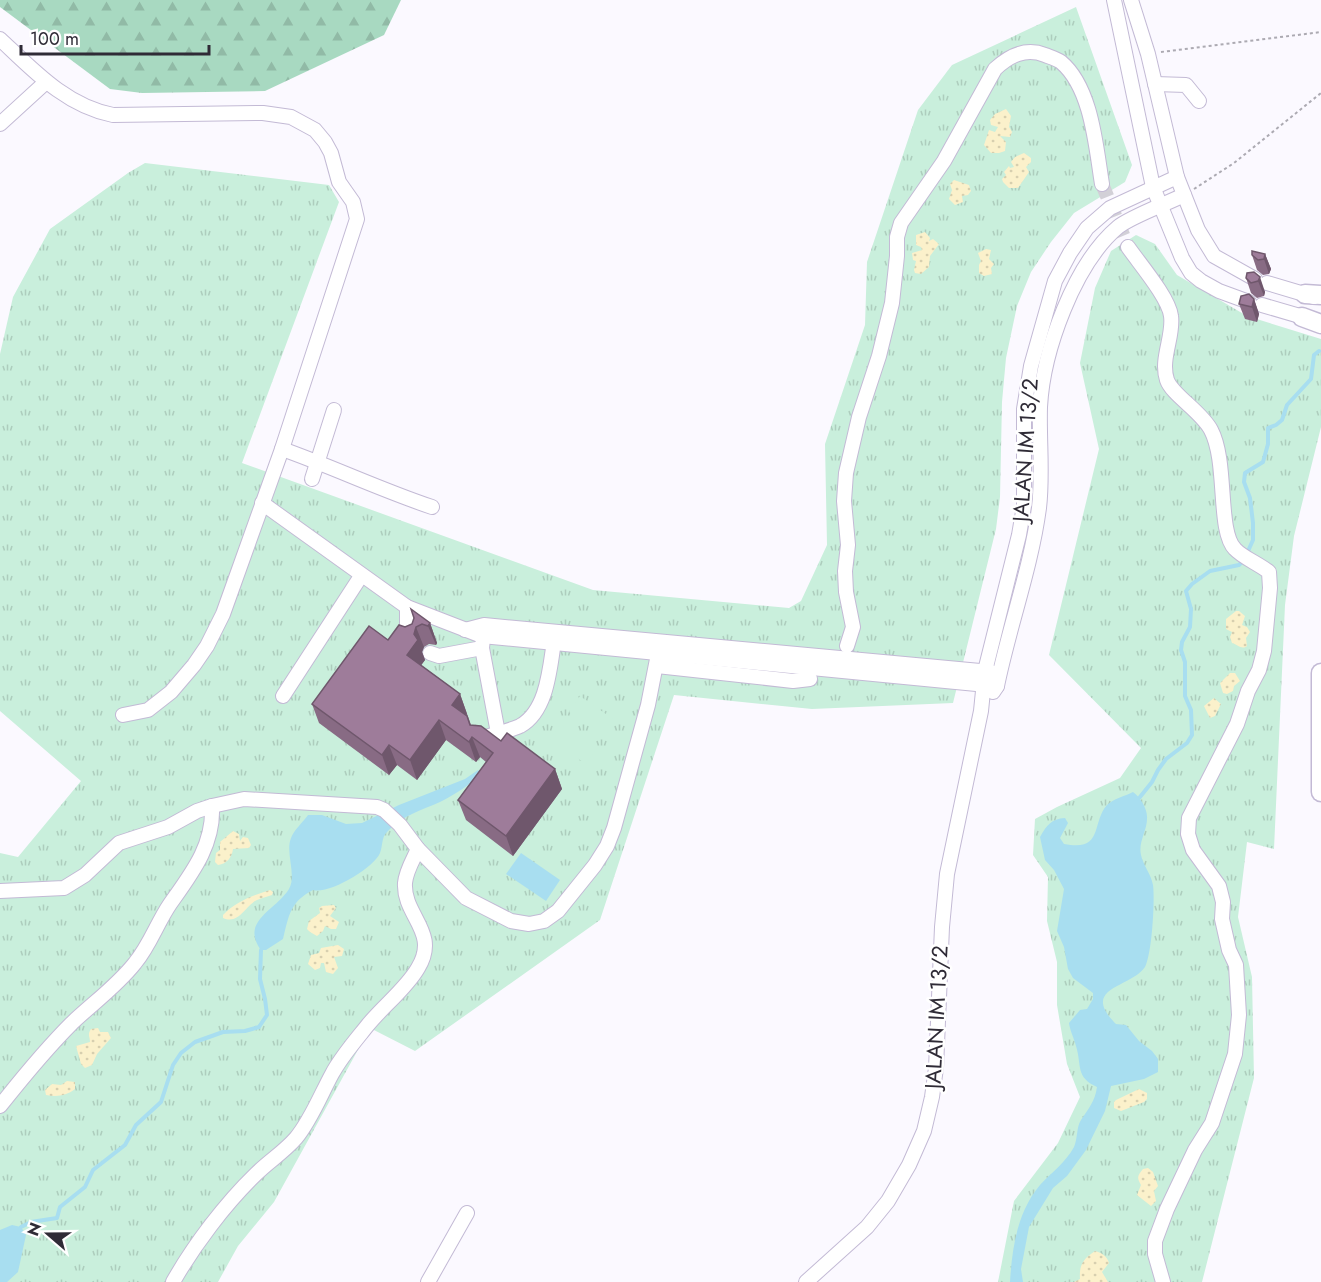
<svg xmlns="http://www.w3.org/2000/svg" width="1321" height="1282" font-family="Jost,sans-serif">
  <defs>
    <pattern id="grass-tufts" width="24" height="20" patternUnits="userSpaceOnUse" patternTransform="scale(1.5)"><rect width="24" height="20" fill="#c9efdc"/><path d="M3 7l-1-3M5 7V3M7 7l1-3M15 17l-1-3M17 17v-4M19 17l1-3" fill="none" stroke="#adcdbd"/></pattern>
    <pattern id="forest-firs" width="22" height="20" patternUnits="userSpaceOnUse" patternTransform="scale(1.5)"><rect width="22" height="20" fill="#a8d9c1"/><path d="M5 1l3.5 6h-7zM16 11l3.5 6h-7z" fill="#91baa6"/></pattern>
    <pattern id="sand-dots" width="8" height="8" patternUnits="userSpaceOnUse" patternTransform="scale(1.5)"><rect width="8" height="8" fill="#fbf1cb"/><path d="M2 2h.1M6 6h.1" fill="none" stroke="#d7cfaf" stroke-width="1.8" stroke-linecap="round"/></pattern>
  </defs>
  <rect width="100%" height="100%" fill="#fbf9ff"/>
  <g fill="url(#grass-tufts)">
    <polygon points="1076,7 1132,165 1125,182 1074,213 1051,242 1031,272 1017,306 1006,358 1002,402 1000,497 996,529 953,703 812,709 674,695 600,920 415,1051 370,1028 274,1202 238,1246 218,1282 0,1282 0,853 18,857 81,781 0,711 0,354 13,297 50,229 128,173 145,163 329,185 339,202 242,463 593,590 789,608 801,601 827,545 825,444 865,325 867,262 918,110 952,65"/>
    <polygon points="1136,235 1155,244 1177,275 1247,316 1321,339 1321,427 1294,536 1285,605 1274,849 1247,842 1238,917 1252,977 1254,1078 1202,1282 998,1282 1014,1201 1058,1143 1080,1097 1067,1064 1057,1005 1057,962 1047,921 1048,877 1033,855 1035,819 1057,807 1120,778 1141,748 1049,655 1099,449 1080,363 1095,288 1111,251"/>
  </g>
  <polygon fill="url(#forest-firs)" points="0,0 401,0 384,35 265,91 142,93 110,89 0,7"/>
  <g fill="url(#sand-dots)">
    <polygon points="1006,109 1011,116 1009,127 1012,132 1010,137 1000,136 1006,142 1005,151 999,153 991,153 984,145 989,130 995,132 998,127 991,125 990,120 995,114"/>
    <polygon points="1024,153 1031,158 1031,162 1026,167 1029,172 1018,188 1009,188 1003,182 1002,179 1006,175 1004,172 1009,166 1010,168 1014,167 1011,162 1015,157"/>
    <polygon points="954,180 969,185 971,191 968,195 962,196 963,202 955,205 949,199 952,190 950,184"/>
    <polygon points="925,232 930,238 929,241 933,239 939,244 930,256 929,267 921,274 915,273 914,270 916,261 913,260 912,253 922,250 921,247 916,245 916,235"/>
    <polygon points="986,249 991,250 989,259 994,264 991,268 992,274 984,276 979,273 979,265 981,261 978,253"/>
    <path d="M1236,611H1239L1245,616L1242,625L1247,627L1250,632L1246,638L1247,646C1242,650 1238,645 1232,643L1230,637L1232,632L1226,629V619Z"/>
    <polygon points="1230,673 1235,673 1240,681 1234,686 1233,691 1227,694 1223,693 1220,683"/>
    <polygon points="1214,698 1221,704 1215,716 1210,718 1204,706"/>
    <path d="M233,831L239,834L240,841L243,837L248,838L251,845L249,848L233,849C232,857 227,864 218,865L215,862L216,853L220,850V842Z"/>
    <path d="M270,890L273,892L272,895C267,897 261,898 257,900C245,906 239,925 223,918V915C237,901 252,896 270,890Z"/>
    <polygon points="334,905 336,908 330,916 339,922 336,929 331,929 325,926 323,931 317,936 310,932 307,929 309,921 320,913 319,908 322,906"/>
    <polygon points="338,945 344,949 342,956 334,957 338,968 333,974 326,972 324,963 321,963 320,968 315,970 308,964 311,955 319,953 321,948"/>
    <path d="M98,1028L100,1032H108L111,1038L97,1054L92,1065L85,1068L81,1064L76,1046L90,1042C90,1036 87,1035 91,1029Z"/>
    <path d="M67,1081L75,1082V1089C66,1096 57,1097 46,1095L45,1090L52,1084L61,1085Z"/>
    <polygon points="1139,1089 1147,1093 1147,1099 1144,1102 1121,1111 1114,1108 1114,1102 1116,1100"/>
    <path d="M1148,1168L1153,1172L1158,1186L1154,1191L1156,1201L1151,1206L1137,1195L1141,1185C1137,1178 1137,1176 1143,1169Z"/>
    <path d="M1095,1251C1102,1253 1107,1256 1109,1263L1102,1272L1108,1282H1074L1080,1279C1079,1265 1083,1259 1095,1251Z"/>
  </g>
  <g fill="#c9efdc">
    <polygon points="580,696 616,721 605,736 569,712"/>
    <polygon points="560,724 596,749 586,764 550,740"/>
  </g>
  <g fill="#a8def0">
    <path d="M478,770L482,774C469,785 456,794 440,802C422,810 401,816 387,832C381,838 383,846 380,853C374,868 328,895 313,890C290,902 289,915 283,939L266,950H261C240,921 275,911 289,889C297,875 285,853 291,838C294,830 303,822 308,815H322L346,824L362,823L399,805L465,779Z"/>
    <path d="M1133,792C1140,797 1148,809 1147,819C1147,831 1138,842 1141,855C1143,865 1151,874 1153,885C1155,900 1152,954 1145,967C1131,988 1079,987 1116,1024L1126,1025L1139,1041L1152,1051L1158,1059V1072L1144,1079L1111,1086L1105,1111L1086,1150L1067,1176L1053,1188L1029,1227L1021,1269L1023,1282H1010C1012,1249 1017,1212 1040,1185C1051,1173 1066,1162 1074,1147C1078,1138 1076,1128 1081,1120C1089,1108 1095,1101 1097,1087C1075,1077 1082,1065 1076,1046C1074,1038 1070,1031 1069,1023L1080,1010L1087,1009L1093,999V993L1073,978L1068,969L1064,947L1057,931L1064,889L1054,870L1045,860L1040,837C1047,825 1051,819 1065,818L1068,823L1060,838L1064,844C1104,852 1091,823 1107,805C1113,799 1125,796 1133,792Z"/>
    <polygon points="521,853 560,880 546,901 506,874"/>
    <polygon points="12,1225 21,1227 26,1235 18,1272 7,1282 0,1282 0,1230"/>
  </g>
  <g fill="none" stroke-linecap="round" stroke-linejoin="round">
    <g stroke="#a8def0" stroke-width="4">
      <polyline points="1140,797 1152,782 1158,770 1166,759 1187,743 1192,735 1191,710 1185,696 1185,662 1181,650 1182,642 1190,627 1191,609 1186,591 1192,584 1210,571 1239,565 1244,560 1253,540 1253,523 1250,498 1244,482 1245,473 1263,462 1268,444 1268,428 1276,425 1282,420 1287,405 1311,379 1314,355 1319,351"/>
      <polyline points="21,1227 31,1222 57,1218 60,1207 85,1187 93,1170 125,1145 136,1125 161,1102 173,1065 181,1053 195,1042 223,1032 245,1031 259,1027 267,1015 265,999 260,979 261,950"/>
    </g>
    <polyline stroke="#d2d0d7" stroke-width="14" stroke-dasharray="14 7" stroke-linecap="butt" points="1102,184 1128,247"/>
    <g stroke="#c3bad5" stroke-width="16">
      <g id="minor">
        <polyline points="1114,0 1153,187 1182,258 1191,273 1201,281 1219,291 1249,302"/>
        <polyline points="1131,0 1148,54 1177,177 1198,230 1214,256 1255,279"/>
        <path d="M0,39C33,70 66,106 113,115L263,113L291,117L315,130L325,142L331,153L339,182L353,202L357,219L282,449L223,614L207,646L194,665L171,692L148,710L123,715"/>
        <polyline points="1155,84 1186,85 1199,101"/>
        <polyline points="0,124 46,82"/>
        <path d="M1128,247C1139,263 1169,298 1171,316C1174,336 1160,359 1167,380C1172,395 1201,411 1211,430C1228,462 1217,531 1235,549C1242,557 1259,564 1269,572L1270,588L1264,651L1259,670L1248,691L1237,724L1189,818L1188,834L1193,850L1219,886L1223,902L1222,919L1229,950L1236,965L1239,1015L1235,1054L1212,1123L1195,1150L1167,1209L1155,1241V1254L1163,1282"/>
        <polyline points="1267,283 1314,297"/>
        <polyline points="1262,305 1310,319"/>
        <path d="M282,449C333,467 381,490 432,507"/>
        <polyline points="312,479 334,410"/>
        <polyline points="262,503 407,607 482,636 997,686"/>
        <polyline points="407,607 407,627 412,638"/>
        <polyline points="484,629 482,648 498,733"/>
        <polyline points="465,630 484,625 991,672"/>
        <path d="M847,646L853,627L846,592L845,571L848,545L844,501L846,473L859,417L879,356L892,303L897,256V237L901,223L944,161L995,69C1009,56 1025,47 1045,55C1050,57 1057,59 1061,62C1092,88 1096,148 1102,184"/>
        <polyline points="430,653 439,656 482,648"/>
        <polyline points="657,666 793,681 810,679"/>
        <path d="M993,692L997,686C1009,627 1031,568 1039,508C1043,475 1039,441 1040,407C1043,351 1074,264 1118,227C1130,217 1168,203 1184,195"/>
        <polyline points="283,696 361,576"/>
        <path d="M483,738C495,734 509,731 520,726C549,710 550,663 555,635"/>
        <polyline points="0,891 64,888 85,875 119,843 168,827 197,811 212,806 244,799 377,807 384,810 400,825 418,849 466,898 511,921 529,924 544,921 558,911 595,865 607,846 614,828 648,705 658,654"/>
        <path d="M0,1106C23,1077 46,1049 72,1023C93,1003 117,986 135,963C150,945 157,923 170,904C192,873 214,845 212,806"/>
        <path d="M173,1282C194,1245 225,1204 256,1174C269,1161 284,1152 296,1138C311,1120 321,1094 332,1074C341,1057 355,1041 367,1026C382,1007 406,989 418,968C440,932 403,916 405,883C406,871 413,860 418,849"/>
        <polyline points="428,1282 467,1213"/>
        <polyline points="806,1282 867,1227 888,1201 909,1165 924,1131 932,1097 936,1068 942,927 947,874 981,711 985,671 1019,535 1024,506 1024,409 1031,366 1055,281 1070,253 1087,228 1110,208 1177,177"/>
      </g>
    </g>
    <g stroke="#c3bad5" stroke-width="21">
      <g id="major">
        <polyline points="1305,294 1321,295"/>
        <polyline points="1302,317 1321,324"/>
        <polyline points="1321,673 1321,792"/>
      </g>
    </g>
    <g stroke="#acaab2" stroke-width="2" stroke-dasharray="3 3" stroke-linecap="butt">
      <polyline points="1161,52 1321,32"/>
      <polyline points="1194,189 1234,163 1321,93"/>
    </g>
    <use href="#minor" stroke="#fff" stroke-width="14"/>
    <use href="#major" stroke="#fff" stroke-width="18"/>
  </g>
  <g fill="#886b84">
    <polygon points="1265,254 1271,269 1269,274 1263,275 1257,270 1252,255"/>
    <polygon points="1254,272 1265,292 1264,296 1257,298 1251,293 1246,278"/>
    <polygon points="1254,299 1259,314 1257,322 1245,319 1239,304"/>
    <polygon points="430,623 437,643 436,645 429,644 424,647 422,652 425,660 421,665 460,694 471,725 555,769 562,789 513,856 466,820 458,800 486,762 480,757 476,762 446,740 417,780 397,765 389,775 319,723 312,704 405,627"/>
  </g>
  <g fill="#6f576c">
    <polygon points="1265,254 1271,269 1269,274 1264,259"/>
    <polygon points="1260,277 1265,292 1264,296 1258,281"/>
    <polygon points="1254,299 1259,314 1257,322 1252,307"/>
    <polygon points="430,623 437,643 436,645 428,626"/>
    <polygon points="416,627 424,647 422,652 425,660 414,675 407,655"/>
    <polygon points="460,694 467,714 460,724 452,705"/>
    <polygon points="439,720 446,740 417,780 410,760"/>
    <polygon points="472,737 480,757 476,762 469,742"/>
    <polygon points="389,745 397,765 389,775 382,755"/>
    <polygon points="555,769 562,789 513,856 506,836"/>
  </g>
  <g fill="#9e7c9a" stroke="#6f576c" stroke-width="1.5">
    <polygon points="1252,251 1265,254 1264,259 1258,260 1252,255"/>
    <polygon points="1254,272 1260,277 1258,281 1251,283 1246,278 1247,273"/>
    <polygon points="1249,294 1254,299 1252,307 1239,304 1241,296"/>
    <polygon points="411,609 430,623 428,626 422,624 416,627 414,634 418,640 407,655 460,694 452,705 467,716 470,725 481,726 501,741 507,733 555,769 506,836 458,800 493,753 472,737 469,742 439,720 410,760 389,745 382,755 312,704 369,626 388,640 399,625 405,627 412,624 414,618"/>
  </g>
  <g text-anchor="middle" stroke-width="5" stroke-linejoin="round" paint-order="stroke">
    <g font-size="22" fill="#2f2b36" stroke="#fff">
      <text transform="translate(1025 450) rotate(-86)" y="8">JALAN IM 13/2</text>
      <text transform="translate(936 1017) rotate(-87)" y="8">JALAN IM 13/2</text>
    </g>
  </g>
  <g transform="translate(48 1234) rotate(290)" stroke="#ffffff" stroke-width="4.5" paint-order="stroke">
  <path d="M0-4.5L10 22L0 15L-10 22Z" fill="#2f2b36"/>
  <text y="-9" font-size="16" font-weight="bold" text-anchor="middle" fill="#2f2b36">N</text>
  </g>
  <path d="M21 45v9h188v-9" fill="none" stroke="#2f2b36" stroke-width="3"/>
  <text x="30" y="45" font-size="18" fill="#2f2b36" stroke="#ffffff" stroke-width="4.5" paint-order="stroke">100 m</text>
</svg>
